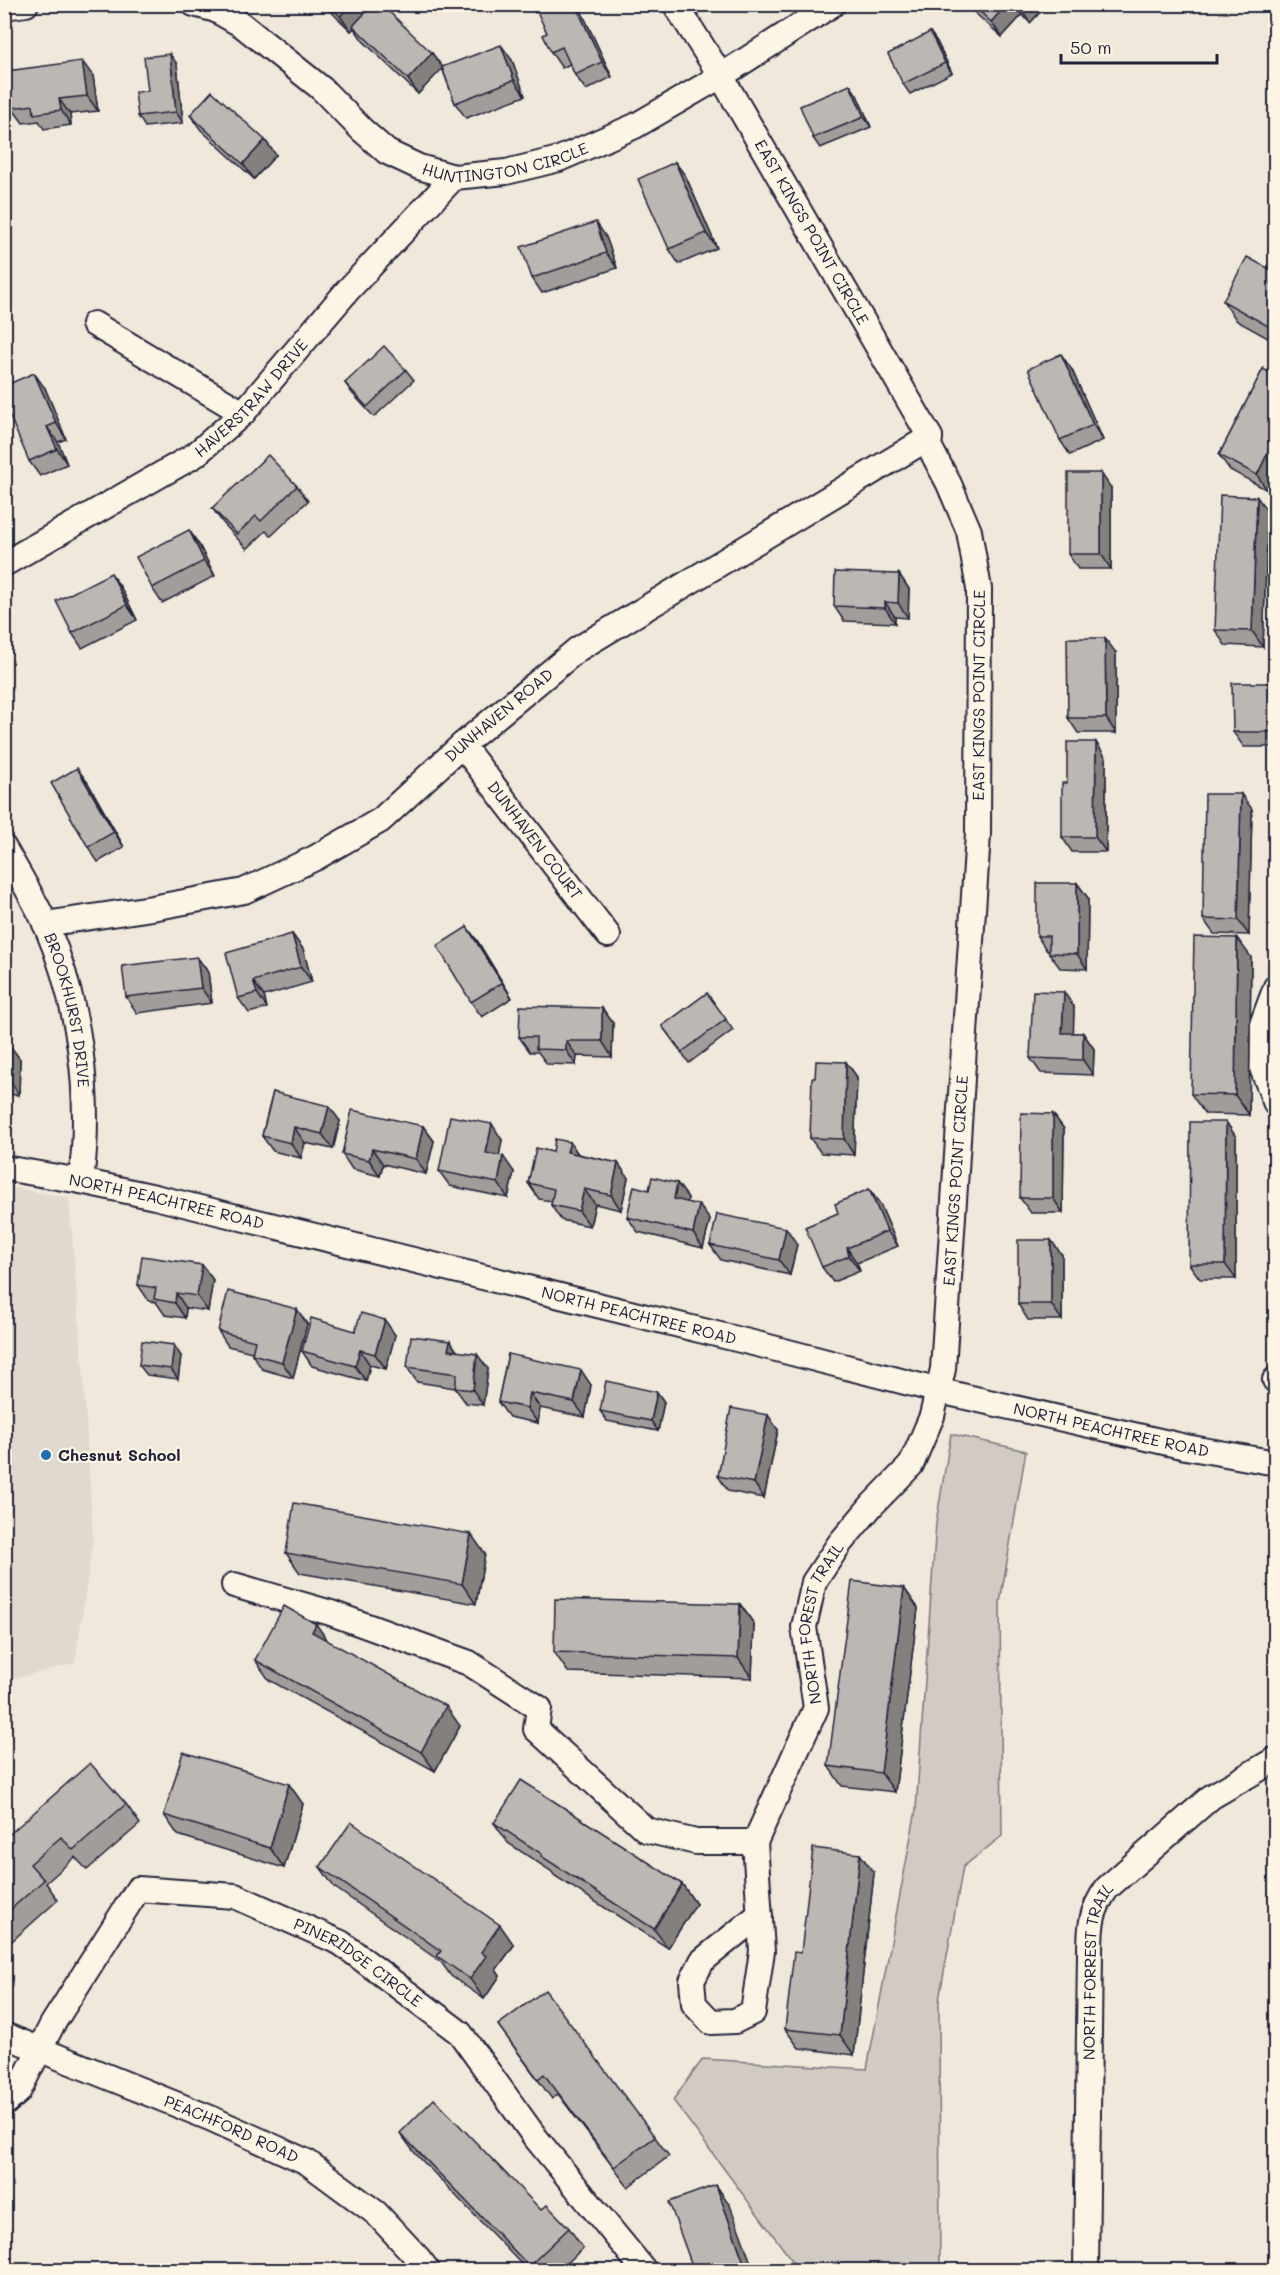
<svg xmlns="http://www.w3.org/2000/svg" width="1280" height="2275" font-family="Mali,sans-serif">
  <rect width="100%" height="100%" fill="#efe8db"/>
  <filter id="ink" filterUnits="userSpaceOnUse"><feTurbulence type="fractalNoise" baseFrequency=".0167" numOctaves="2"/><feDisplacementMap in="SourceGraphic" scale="12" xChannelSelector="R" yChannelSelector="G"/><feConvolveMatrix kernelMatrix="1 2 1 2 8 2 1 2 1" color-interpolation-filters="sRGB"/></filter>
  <g filter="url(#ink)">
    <polygon fill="#e0d9cf" points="5,1186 69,1198 83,1369 93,1541 75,1663 5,1681"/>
    <polygon fill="#d1cbc3" stroke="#7a767f" stroke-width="1.5" points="951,1434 1026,1451 1000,1602 1002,1836 963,1867 939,2000 940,2270 799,2270 673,2100 703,2059 867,2069 916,1810 936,1523"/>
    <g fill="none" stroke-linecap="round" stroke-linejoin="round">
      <g stroke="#22223b" stroke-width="28">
        <g id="minor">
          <path id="s1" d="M194,4L216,10L242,25L322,89L362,130L387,152L419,167L454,177L506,172L559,159L635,126L721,76L833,4"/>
          <polyline points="4,7 26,4"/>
          <polyline points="94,324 243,413"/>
          <path id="s2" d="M4,564L195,455L243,413L348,290L454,177"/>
          <path id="s3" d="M462,745L608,935"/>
          <path id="s4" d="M4,848C18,873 34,899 46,925C80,1005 92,1096 81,1181"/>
          <path id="s5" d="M45,924L152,908L244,891L315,858L381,820L462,745L578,649L930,437"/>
          <polyline points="1276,987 1260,1030 1260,1063 1276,1104"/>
          <path id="s6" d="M4,1168L81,1181L155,1197L761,1345L940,1391L1186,1447L1276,1463"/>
          <polyline points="1275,1380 1276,1380"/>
          <path id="s7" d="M234,1585L331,1613L469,1663L539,1708L536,1729L646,1830L696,1842H755L816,1708L804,1627L814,1582L840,1543L872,1505L911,1465L932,1416L943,1369L978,834L979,589L969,531L949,484L929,446L930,437L721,76L675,4"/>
          <polyline points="755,1842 762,1951 753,2012 735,2021 711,2022 694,2004 692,1981 702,1961 760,1914"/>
          <path id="s8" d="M4,2035L210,2118L307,2162L376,2213L418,2258L427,2270"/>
          <path id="s9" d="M4,2104L18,2092L52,2025L138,1889L235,1896L341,1943L460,2033L535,2137L644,2270"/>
          <path id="s10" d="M1086,2270L1090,1952C1090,1925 1091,1911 1107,1888L1211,1797L1276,1759"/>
        </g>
      </g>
      <use href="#minor" stroke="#fcf5e5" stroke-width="24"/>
    </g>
    <g fill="#a29d9a" stroke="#22223b" stroke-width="1.5">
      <polygon points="323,4 370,4 432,53 442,67 512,60 525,96 466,118 455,103 442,68 418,94 363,41 354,28 351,31"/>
      <polygon points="529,4 578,4 612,77 586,90 575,75 570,64 562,68 551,52 547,33 538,11 535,13"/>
      <polygon points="969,4 1043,4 1045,7 1030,23 1022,15 1002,37 975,13"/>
      <polygon points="930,32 937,42 952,73 910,94 903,84"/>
      <polygon points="177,64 183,123 145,127 138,116"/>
      <polygon points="93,76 98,111 70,114 71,125 44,129 39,121 23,123 12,108"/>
      <polygon points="850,85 857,95 871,127 820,148 813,138"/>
      <polygon points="190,115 276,155 254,179 201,130"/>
      <polygon points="675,162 686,177 717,248 679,264 669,249"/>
      <polygon points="606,237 617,268 542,293 532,278"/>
      <polygon points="1275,272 1275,342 1237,321 1223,301"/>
      <polygon points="1263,369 1267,490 1230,470 1219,455"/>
      <polygon points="406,370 414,380 374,417 352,393 345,383"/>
      <polygon points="1072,370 1103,440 1070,455 1060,440"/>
      <polygon points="45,388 66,439 58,442 67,464 40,476 29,461"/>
      <polygon points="297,486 308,501 271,536 266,531 247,549 223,523 212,508"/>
      <polygon points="1111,488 1111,569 1078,569 1068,554"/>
      <polygon points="1268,512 1263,647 1225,645 1215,630"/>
      <polygon points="189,530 199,545 215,576 162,603 152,588"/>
      <polygon points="899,574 909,589 908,618 895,617 895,623 844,621 834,606"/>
      <polygon points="121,588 137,620 82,648 72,633"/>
      <polygon points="1116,653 1116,733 1078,733 1068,718"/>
      <polygon points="1275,683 1275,747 1244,747 1233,732"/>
      <polygon points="1106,758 1106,852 1072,852 1062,837 1067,783"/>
      <polygon points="88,783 124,847 98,862 88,847"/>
      <polygon points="1252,809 1249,935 1214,934 1203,919"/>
      <polygon points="1077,883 1088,898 1087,969 1060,968 1049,953 1049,951 1047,951 1037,936"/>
      <polygon points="467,927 478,942 512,998 482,1017 471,1002"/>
      <polygon points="292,934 303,949 312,982 264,996 267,1008 249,1013 238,998"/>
      <polygon points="197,957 208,972 212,1003 137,1013 126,997"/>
      <polygon points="1251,957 1249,1115 1205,1114 1191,1094"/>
      <polygon points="707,993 733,1030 689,1063 662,1026"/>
      <polygon points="1074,1007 1073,1033 1083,1033 1094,1049 1093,1075 1041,1073 1030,1058"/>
      <polygon points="602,1008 613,1023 612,1057 577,1056 576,1065 547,1064 538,1052 530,1052 519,1037"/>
      <polygon points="4,1044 20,1059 19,1095 4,1094"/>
      <polygon points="846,1062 857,1077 854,1155 821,1153 810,1138 815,1078"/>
      <polygon points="273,1092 340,1121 333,1149 305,1143 301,1158 273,1151 262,1136"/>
      <polygon points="1053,1114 1064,1129 1063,1213 1031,1213 1020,1198"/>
      <polygon points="1226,1122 1236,1137 1236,1279 1200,1279 1189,1264"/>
      <polygon points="423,1126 434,1141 426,1174 383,1164 380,1176 352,1169 342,1154"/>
      <polygon points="502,1140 499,1156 514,1172 508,1198 450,1186 439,1171"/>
      <polygon points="570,1142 578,1154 618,1163 628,1178 621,1210 595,1204 590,1226 561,1220 551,1205 552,1201 539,1199 528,1183 553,1152"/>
      <polygon points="677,1183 688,1198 687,1202 710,1220 703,1248 638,1232 627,1217 649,1190"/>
      <polygon points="869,1189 880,1204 898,1246 857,1263 860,1271 833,1282 822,1267 838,1213"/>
      <polygon points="797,1244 790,1275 721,1260 710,1245"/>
      <polygon points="1062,1255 1062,1320 1028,1320 1018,1304"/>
      <polygon points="202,1265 213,1280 208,1311 186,1308 185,1318 165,1315 156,1302 149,1301 138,1285"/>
      <polygon points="1275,1275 1275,1340 1270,1332"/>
      <polygon points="307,1324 293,1378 262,1369 252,1354 252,1352 228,1346 218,1331"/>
      <polygon points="355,1331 395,1335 386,1369 370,1365 366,1381 312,1366 302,1351"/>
      <polygon points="450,1341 457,1351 488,1369 483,1405 466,1403 455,1388 417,1382 407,1367"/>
      <polygon points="508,1354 591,1385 585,1417 540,1408 538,1423 509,1417 498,1402"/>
      <polygon points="181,1356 178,1379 147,1375 139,1365"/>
      <polygon points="657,1392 664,1402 658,1431 607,1421 600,1411"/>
      <polygon points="778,1430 764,1498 728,1491 718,1476"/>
      <polygon points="286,1553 485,1554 476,1604 300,1573"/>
      <polygon points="904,1588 918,1608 895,1792 842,1786 828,1766"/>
      <polygon points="740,1604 754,1624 752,1678 568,1672 554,1652"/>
      <polygon points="255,1660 460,1726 435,1771 269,1680"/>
      <polygon points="126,1804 140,1824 87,1870 75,1857 46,1883 58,1900 4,1948 4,1839"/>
      <polygon points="303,1804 284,1868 178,1835 164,1815"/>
      <polygon points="494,1823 682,1884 696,1904 668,1948 555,1876 551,1871 508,1843"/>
      <polygon points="320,1867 514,1945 496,1970 500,1976 484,1999 451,1976 441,1962 334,1887"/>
      <polygon points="874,1873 854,2055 799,2048 785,2029 801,1953"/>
      <polygon points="498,2025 655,2137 669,2156 628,2187 558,2094 552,2099"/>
      <polygon points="400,2133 541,2210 569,2228 583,2248 559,2271 528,2271 414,2152"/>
    </g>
    <g fill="#84807d" stroke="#22223b" stroke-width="1.5">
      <polygon points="351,4 370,4 372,8 351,31 340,16"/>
      <polygon points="575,4 578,4 579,6 612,77 602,62"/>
      <polygon points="1007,4 1014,4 1022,15 1002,37 991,22"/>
      <polygon points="1023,4 1043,4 1045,7 1030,23 1020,8"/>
      <polygon points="930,32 937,42 952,73 945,63"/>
      <polygon points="501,45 512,60 525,96 514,80"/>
      <polygon points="432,53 443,68 418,94 408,79"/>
      <polygon points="170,54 177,64 183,123 176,112"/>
      <polygon points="82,61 93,76 98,111 87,96"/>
      <polygon points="850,85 857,95 871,127 864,117"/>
      <polygon points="59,99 70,114 71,125 61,110"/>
      <polygon points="265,140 276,155 254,179 243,164"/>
      <polygon points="675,162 686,177 717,248 706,233"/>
      <polygon points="596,222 606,237 617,268 606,253"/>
      <polygon points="1061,354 1072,370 1103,440 1093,425"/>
      <polygon points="34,373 45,388 66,439 56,423"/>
      <polygon points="47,427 58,442 67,464 57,449"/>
      <polygon points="1275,438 1275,474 1267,490 1257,475"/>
      <polygon points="1101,473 1111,488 1111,569 1101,554"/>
      <polygon points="1257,497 1268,512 1263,647 1252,631"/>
      <polygon points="189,530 199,545 215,576 204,561"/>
      <polygon points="111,573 121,588 137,620 127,605"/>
      <polygon points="899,574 909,589 908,618 898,603"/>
      <polygon points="885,602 895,617 895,623 885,608"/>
      <polygon points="1105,638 1116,653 1116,733 1106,718"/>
      <polygon points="1096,742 1106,758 1106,852 1095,837"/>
      <polygon points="77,768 88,783 124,847 114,832"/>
      <polygon points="1241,794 1252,809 1249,935 1238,920"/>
      <polygon points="1077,883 1088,898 1087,969 1077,954"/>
      <polygon points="467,927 478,942 512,998 502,983"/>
      <polygon points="292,934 303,949 312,982 301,967"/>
      <polygon points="1237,938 1251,957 1249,1115 1235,1095"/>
      <polygon points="197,957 208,972 212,1003 201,988"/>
      <polygon points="253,981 264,996 267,1008 257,993"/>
      <polygon points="1064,992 1074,1007 1073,1048 1062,1033"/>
      <polygon points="602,1008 613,1023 612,1057 602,1041"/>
      <polygon points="1083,1033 1094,1049 1093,1075 1083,1060"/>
      <polygon points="566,1041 577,1056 576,1065 566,1050"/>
      <polygon points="9,1044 20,1059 19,1095 9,1079"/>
      <polygon points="846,1062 857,1077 854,1155 844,1139"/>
      <polygon points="329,1106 340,1121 333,1149 322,1134"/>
      <polygon points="1053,1114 1064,1129 1063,1213 1053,1198"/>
      <polygon points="1226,1122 1236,1137 1236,1279 1225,1264"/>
      <polygon points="492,1124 502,1140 497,1168 486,1153"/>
      <polygon points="423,1126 434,1141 426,1174 416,1159"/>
      <polygon points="294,1127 305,1143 301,1158 291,1143"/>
      <polygon points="570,1142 580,1157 567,1152"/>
      <polygon points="372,1149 383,1164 380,1176 369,1160"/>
      <polygon points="503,1156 514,1172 508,1198 498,1183"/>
      <polygon points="618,1163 628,1178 621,1210 611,1195"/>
      <polygon points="677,1183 688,1198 684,1214 674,1199"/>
      <polygon points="584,1189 595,1204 590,1226 579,1211"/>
      <polygon points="869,1189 880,1204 898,1246 887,1231"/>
      <polygon points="699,1205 710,1220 703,1248 693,1233"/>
      <polygon points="786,1228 797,1244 790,1275 779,1260"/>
      <polygon points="1051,1240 1062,1255 1062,1320 1051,1304"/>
      <polygon points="847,1248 857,1263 860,1271 849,1256"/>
      <polygon points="202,1265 213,1280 208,1311 197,1296"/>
      <polygon points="176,1293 186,1308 185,1318 175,1303"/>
      <polygon points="297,1309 307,1324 293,1378 282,1362"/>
      <polygon points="385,1320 395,1335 386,1369 375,1354"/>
      <polygon points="450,1341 460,1356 448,1350"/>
      <polygon points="174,1345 181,1356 178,1379 171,1369"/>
      <polygon points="360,1350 370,1365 366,1381 355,1366"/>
      <polygon points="477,1354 488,1369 483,1405 473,1390"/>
      <polygon points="581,1370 591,1385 585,1417 574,1402"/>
      <polygon points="657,1392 664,1402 658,1431 651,1421"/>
      <polygon points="530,1393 540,1408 538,1423 527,1408"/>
      <polygon points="768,1415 778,1430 764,1498 754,1483"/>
      <polygon points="471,1534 485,1554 476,1604 462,1584"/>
      <polygon points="904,1588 918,1608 895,1792 881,1773"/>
      <polygon points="740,1604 754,1624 752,1678 738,1658"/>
      <polygon points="316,1624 330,1644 312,1632"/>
      <polygon points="446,1706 460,1726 435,1771 421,1752"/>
      <polygon points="289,1784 303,1804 284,1868 270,1848"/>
      <polygon points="860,1854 874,1873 854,2055 840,2035"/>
      <polygon points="682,1884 696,1904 668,1948 654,1929"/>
      <polygon points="500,1925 514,1945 496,1970 500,1976 484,1999 470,1979 481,1952"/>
      <polygon points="716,2185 730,2205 754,2271 747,2271"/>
    </g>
    <g fill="#bcb7b3" stroke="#22223b" stroke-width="1.5">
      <polygon points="328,4 351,4 340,16"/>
      <polygon points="373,4 381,4 432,53 408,79 353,26"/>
      <polygon points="540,4 575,4 602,62 575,75 562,47 551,52 543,35 547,33 535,7"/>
      <polygon points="972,4 1007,4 991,22"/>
      <polygon points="1016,4 1023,4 1020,8"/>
      <polygon points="930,32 945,63 903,84 888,54"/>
      <polygon points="501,45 514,80 455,103 442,67"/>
      <polygon points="170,54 176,112 138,116 135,92 148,91 144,57"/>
      <polygon points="82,61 87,96 59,99 61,110 34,114 33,105 12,108 7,71"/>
      <polygon points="850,85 864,117 813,138 800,106"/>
      <polygon points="212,91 265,140 243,164 190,115"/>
      <polygon points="675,162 706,233 669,249 638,179"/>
      <polygon points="596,222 606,253 532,278 521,247"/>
      <polygon points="1247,257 1275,272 1275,330 1223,301"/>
      <polygon points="384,346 406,370 367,407 345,383"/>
      <polygon points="1061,354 1093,425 1060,440 1028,369"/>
      <polygon points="1263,369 1275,375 1275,438 1257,475 1219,455"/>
      <polygon points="34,373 56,423 47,427 57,449 29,461 4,403 4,386"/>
      <polygon points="268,455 297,486 261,521 256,516 237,534 212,508"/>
      <rect x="1068" y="473" width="33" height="81"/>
      <polygon points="1220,495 1257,497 1252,631 1215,630"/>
      <polygon points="189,530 204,561 152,588 136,557"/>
      <polygon points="835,572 899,574 898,603 885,602 885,608 834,606"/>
      <polygon points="111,573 127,605 72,633 56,601"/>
      <polygon points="1067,638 1105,638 1106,718 1068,718"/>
      <polygon points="1232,683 1275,683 1275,732 1233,732"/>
      <polygon points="1067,742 1096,742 1095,837 1062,837 1062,783 1067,783"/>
      <polygon points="77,768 114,832 88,847 51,783"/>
      <polygon points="1205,794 1241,794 1238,920 1203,919"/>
      <polygon points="1037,883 1077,883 1077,954 1049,953 1049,936 1037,936"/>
      <polygon points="467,927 502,983 471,1002 437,946"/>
      <polygon points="292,934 301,967 253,981 257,993 238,998 226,953"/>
      <polygon points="1194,937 1237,938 1235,1095 1191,1094"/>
      <polygon points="197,957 201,988 126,997 122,966"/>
      <polygon points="1033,991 1064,992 1062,1033 1083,1033 1083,1060 1030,1058"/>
      <polygon points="707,993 726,1019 682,1052 662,1026"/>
      <polygon points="520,1006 602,1008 602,1041 566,1041 566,1050 536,1049 536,1037 519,1037"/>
      <rect x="4" y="1044" width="5" height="35"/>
      <polygon points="816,1061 846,1062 844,1139 810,1138 812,1078 815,1078"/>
      <polygon points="273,1092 329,1106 322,1134 294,1127 291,1143 262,1136"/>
      <polygon points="352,1110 423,1126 416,1159 372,1149 369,1160 342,1154"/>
      <polygon points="1021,1113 1053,1114 1053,1198 1020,1198"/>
      <polygon points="450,1116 492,1124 486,1153 503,1156 498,1183 439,1171"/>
      <polygon points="1190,1122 1226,1122 1225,1264 1189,1264"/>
      <polygon points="555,1139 570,1142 567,1152 618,1163 611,1195 584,1189 579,1211 551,1205 554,1189 528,1183 536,1148 553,1152"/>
      <polygon points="652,1177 677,1183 674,1199 699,1205 693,1233 627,1217 634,1186 649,1190"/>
      <polygon points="869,1189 887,1231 847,1248 849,1256 822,1267 805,1227 838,1213 835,1204"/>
      <polygon points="717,1214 786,1228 779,1260 710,1245"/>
      <rect x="1018" y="1240" width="33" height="64"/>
      <polygon points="142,1256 202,1265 197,1296 176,1293 175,1303 154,1299 156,1288 138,1285"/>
      <polygon points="1271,1275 1275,1275 1275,1332 1270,1332"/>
      <polygon points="228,1291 297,1309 282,1362 252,1354 255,1341 218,1331"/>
      <polygon points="361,1313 385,1320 375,1354 360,1350 355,1366 302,1351 311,1318 355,1331"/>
      <polygon points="411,1336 450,1341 448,1350 477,1354 473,1390 455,1388 457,1374 407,1367"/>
      <polygon points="142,1341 174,1345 171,1369 139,1365"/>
      <polygon points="508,1354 581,1370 574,1402 530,1393 527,1408 498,1402"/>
      <polygon points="606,1381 657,1392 651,1421 600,1411"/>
      <polygon points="731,1408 768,1415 754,1483 718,1476"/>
      <polygon points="294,1503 471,1534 462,1584 286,1553"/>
      <polygon points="852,1581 904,1588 881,1773 828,1766"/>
      <polygon points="555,1599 740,1604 738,1658 554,1652"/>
      <polygon points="284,1606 316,1624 312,1632 446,1706 421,1752 255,1660"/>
      <polygon points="183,1752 289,1784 270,1848 164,1815"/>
      <polygon points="90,1763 126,1804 73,1850 61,1837 30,1864 44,1880 4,1915 4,1839"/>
      <polygon points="521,1780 682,1884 654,1929 541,1856 542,1854 494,1823"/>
      <polygon points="351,1822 500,1925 481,1952 486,1956 470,1979 437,1956 441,1951 320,1867"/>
      <polygon points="813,1848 860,1854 840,2035 785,2029 794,1952 801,1953"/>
      <polygon points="545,1990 655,2137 614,2167 544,2074 538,2079 498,2025"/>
      <polygon points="434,2099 541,2210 547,2205 569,2228 529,2266 400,2133"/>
      <polygon points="716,2185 747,2271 694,2271 669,2202"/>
    </g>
  </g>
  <circle fill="#1f6fb2" stroke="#fcf5e5" stroke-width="2" cx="46" cy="1455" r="6"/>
  <g text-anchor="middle" stroke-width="4.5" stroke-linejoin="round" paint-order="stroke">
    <g font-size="16" fill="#22223b" stroke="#fcf5e5">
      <text dy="6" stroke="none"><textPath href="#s1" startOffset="370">HUNTINGTON CIRCLE</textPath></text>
      <text transform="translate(812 232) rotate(60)" y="6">EAST KINGS POINT CIRCLE</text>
      <text dy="6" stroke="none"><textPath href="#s2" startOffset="300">HAVERSTRAW DRIVE</textPath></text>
      <text dy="6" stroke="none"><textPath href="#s7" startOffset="1816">EAST KINGS POINT CIRCLE</textPath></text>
      <text dy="6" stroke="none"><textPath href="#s5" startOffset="514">DUNHAVEN ROAD</textPath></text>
      <text dy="6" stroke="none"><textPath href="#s3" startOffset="120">DUNHAVEN COURT</textPath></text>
      <text dy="6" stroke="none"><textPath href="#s4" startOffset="176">BROOKHURST DRIVE</textPath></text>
      <text dy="6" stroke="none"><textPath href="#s7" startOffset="1330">EAST KINGS POINT CIRCLE</textPath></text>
      <text dy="6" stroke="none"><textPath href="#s6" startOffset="166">NORTH PEACHTREE ROAD</textPath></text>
      <text dy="6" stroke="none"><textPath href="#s6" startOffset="652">NORTH PEACHTREE ROAD</textPath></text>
      <text dy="6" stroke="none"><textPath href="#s6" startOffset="1138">NORTH PEACHTREE ROAD</textPath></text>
      <text dy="6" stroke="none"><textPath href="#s7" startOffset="848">NORTH FOREST TRAIL</textPath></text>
      <text dy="6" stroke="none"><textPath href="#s9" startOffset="492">PINERIDGE CIRCLE</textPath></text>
      <text dy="6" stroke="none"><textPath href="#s10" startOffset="300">NORTH FORREST TRAIL</textPath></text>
      <text dy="6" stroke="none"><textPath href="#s8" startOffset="246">PEACHFORD ROAD</textPath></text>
    </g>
    <g font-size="16" font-weight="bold" fill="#22223b" stroke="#fcf5e5" text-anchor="start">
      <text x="58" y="1461">Chesnut School</text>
    </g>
  </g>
  <rect width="1280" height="2275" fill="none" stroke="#fcf5e5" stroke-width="24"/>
  <rect x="12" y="12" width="1256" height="2251" fill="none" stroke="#22223b" stroke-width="2" filter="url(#ink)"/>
  <path d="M1061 54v9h156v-9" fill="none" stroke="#22223b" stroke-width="3"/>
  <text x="1070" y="54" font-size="18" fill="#22223b" stroke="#fcf5e5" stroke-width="4.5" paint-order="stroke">50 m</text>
</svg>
